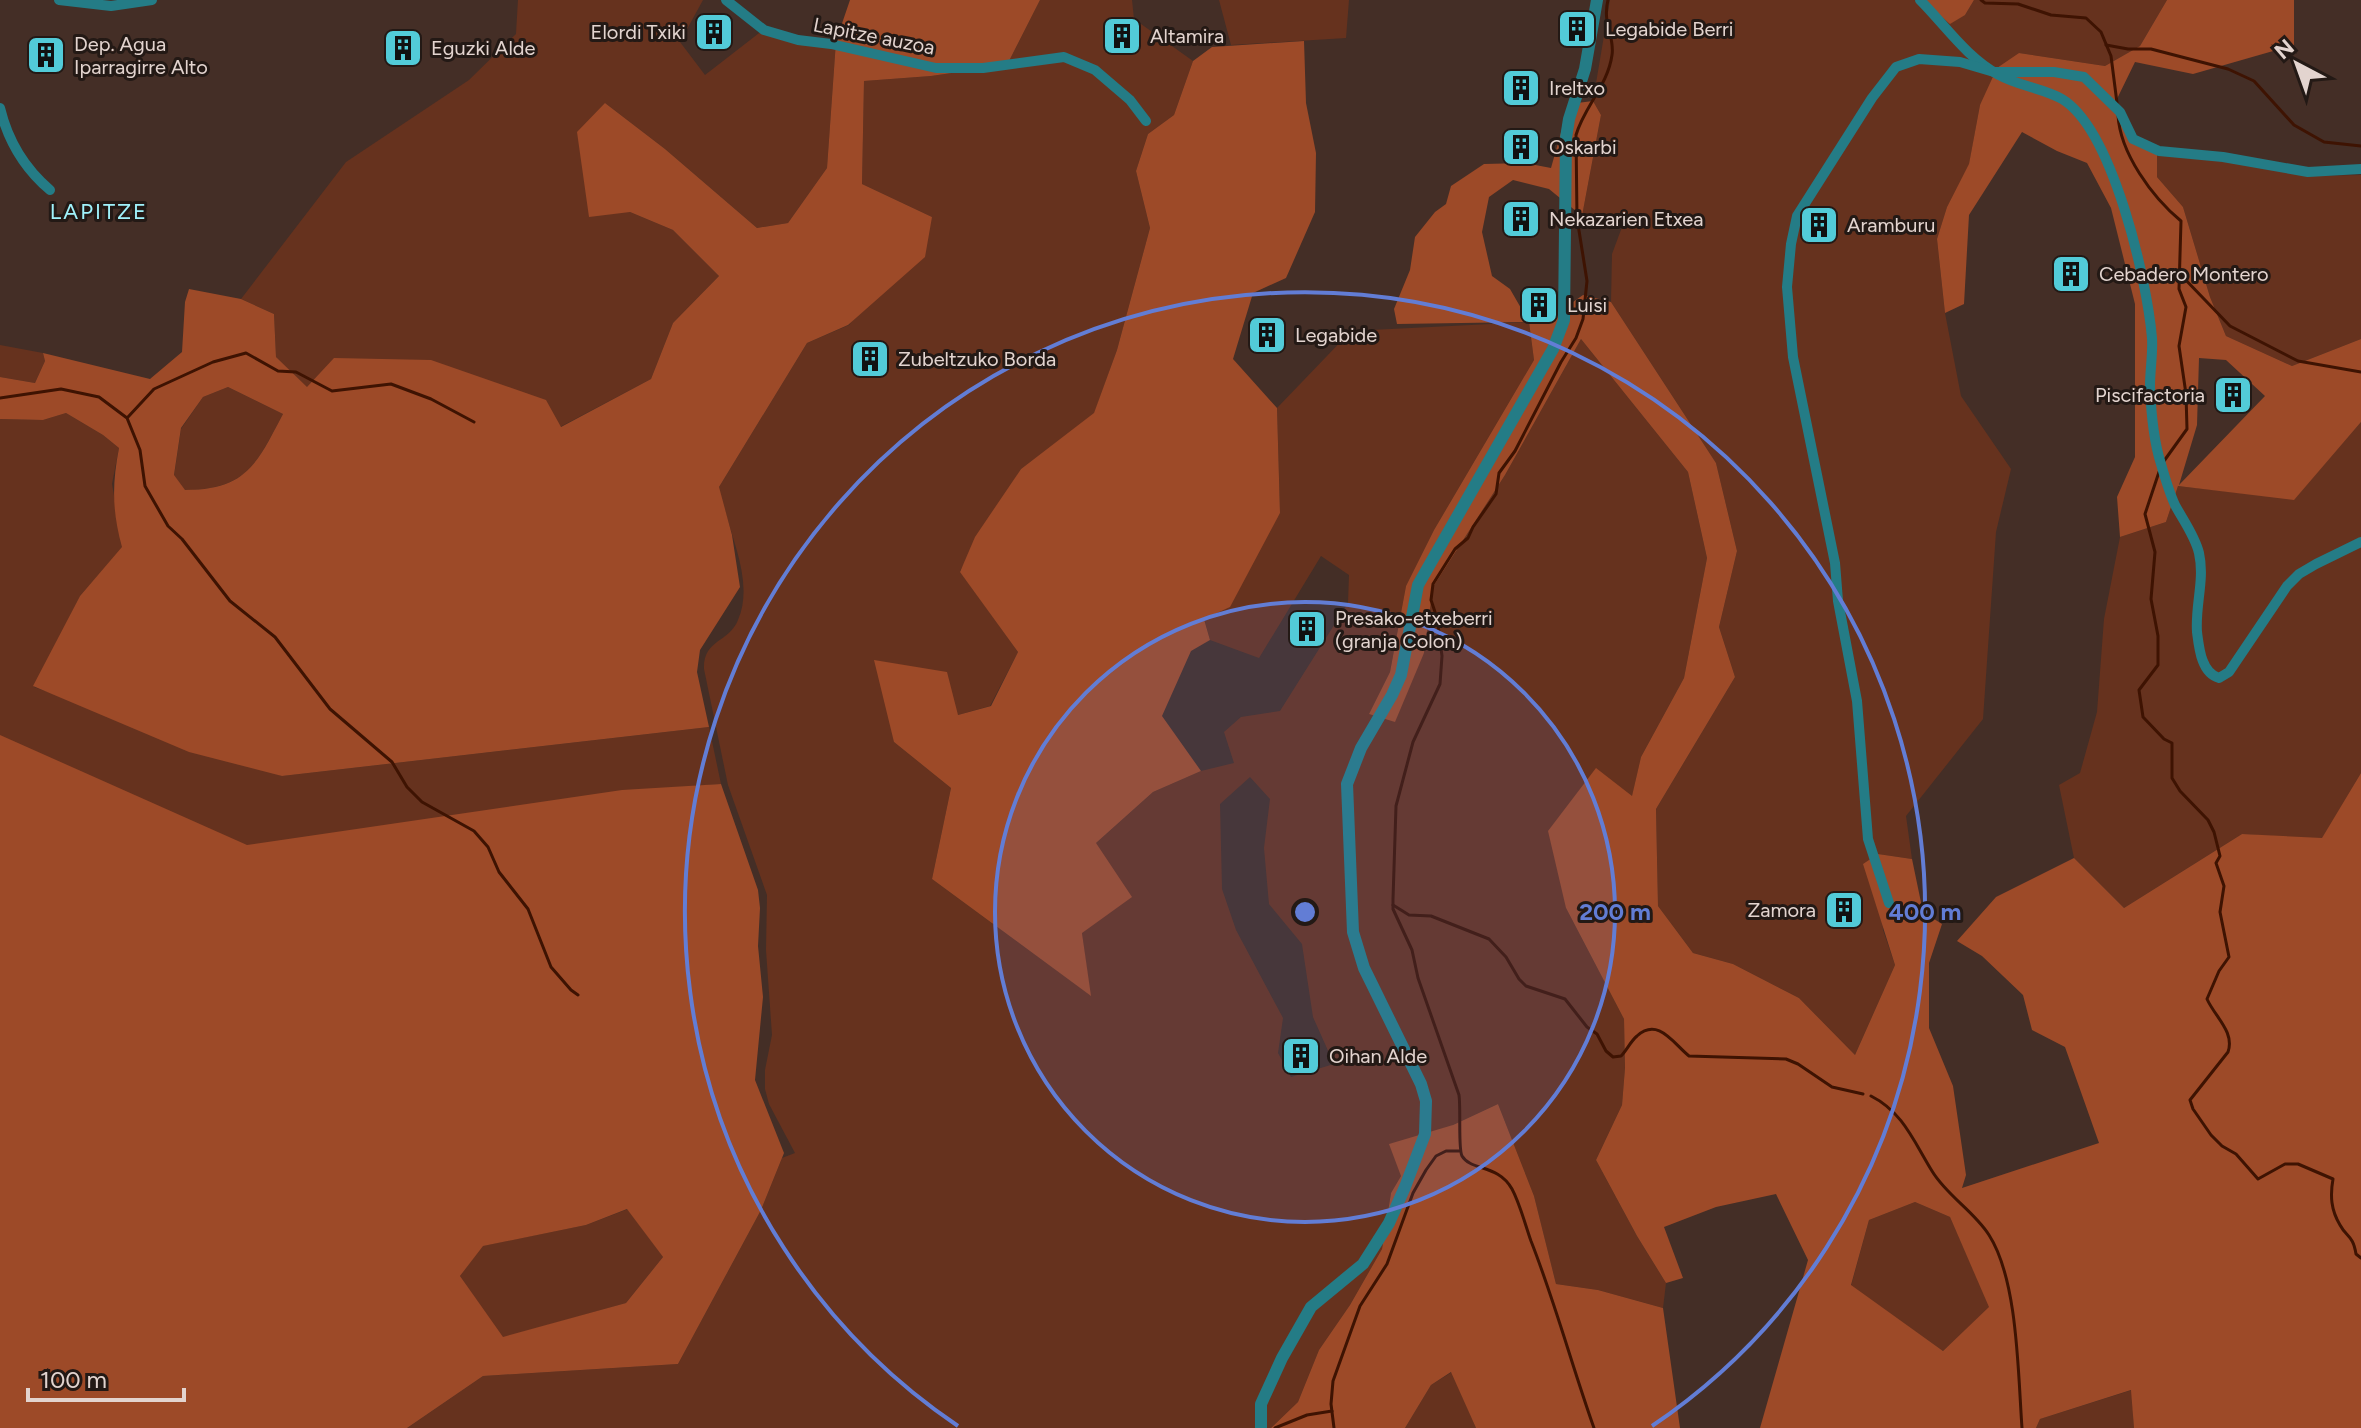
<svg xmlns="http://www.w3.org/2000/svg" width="2361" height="1428" font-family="Figtree,sans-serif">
  <rect width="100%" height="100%" fill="#442e26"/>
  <g fill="#66321e" fill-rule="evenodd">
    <polygon points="518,0 703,0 680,42 705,75 767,27 802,37 836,41 827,168 788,223 757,228 665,149 605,103 630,212 673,230 719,276 673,323 651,379 560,427 307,388 276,357 274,314 241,299 346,162 469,80 516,34"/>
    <path d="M1040,0H1132L1134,19L1193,61L1174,115L1148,134L1136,171L1150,228L1117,350L1094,414L1021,469L960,571L1018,652L990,706L958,715L894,742L951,788L932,879L1090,995L1082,933L1096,843L1153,792L1201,771L1234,763L1224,732L1241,717L1280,711L1348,603L1349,575L1321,556L1259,658L1210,640L1204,618L1280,513L1277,408L1351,331L1529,322L1534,360L1434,530L1406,586L1390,672L1369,714L1424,653L1433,587L1505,475L1581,339L1688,472L1707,558L1684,678L1641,757L1632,797L1566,908L1624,1019L1625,1068L1622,1105L1596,1160L1637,1236L1666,1283L1663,1308L1598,1290L1556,1284L1534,1196L1498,1104L1453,1125L1401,1176L1391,1193L1382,1249L1350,1305L1319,1350L1298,1402L1271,1428H407L483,1376L678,1364L761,1210L782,1158L795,1153L769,1104L765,1089V1070L772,1035L766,950L767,895L728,785L704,669C703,639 729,643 738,620C753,585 734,545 725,510L565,626L719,487L807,343L849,325L932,217L862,184L864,81L931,76L1007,65ZM1250,777L1270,799L1264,848L1269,904L1302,944L1313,1017L1334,1064L1291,1077L1278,1053L1283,1018L1236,930L1222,889L1220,804Z"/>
    <polygon points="1219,0 1349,0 1346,38 1231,45"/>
    <polygon points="1610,0 1922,0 1965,15 1974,0 2167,0 2140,46 2105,66 2019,53 1980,105 1969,165 1947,207 1937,239 1945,313 1961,396 2011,469 1996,532 1983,719 1906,816 1912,859 1878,854 1883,930 1895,965 1855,1055 1799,998 1733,964 1693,953 1658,906 1656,809 1735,677 1719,627 1737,551 1716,463 1611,302 1612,254 1625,219 1582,216 1601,115 1593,101"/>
    <polygon points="2157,153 2223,160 2308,176 2361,175 2361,339 2292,366 2226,336 2210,297 2183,207 2157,177"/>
    <polygon points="0,345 43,353 45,361 35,383 0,377"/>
    <path d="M228,387L283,414C257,463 247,490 184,490L174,476L181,429L203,397Z"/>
    <polygon points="66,413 103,435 119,448 112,484 123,547 80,596 34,687 282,776 709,727 721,784 625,791 247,846 0,736 0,419 43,420"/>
    <polygon points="2361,422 2361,773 2322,839 2242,834 2124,908 2074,858 2059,785 2080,773 2097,712 2104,619 2120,537 2166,522 2178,486 2294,499"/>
    <polygon points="1915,1202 1950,1217 1990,1307 1943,1351 1851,1286 1869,1220"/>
    <polygon points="628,1209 663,1257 626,1303 502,1338 460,1276 482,1246 586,1225"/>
    <polygon points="1452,1372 1476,1428 1405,1428 1431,1385"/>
    <polygon points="2132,1390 2134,1428 2036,1428 2040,1419"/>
  </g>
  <g fill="#9d4a28" fill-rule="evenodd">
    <path d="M850,0H1040L1007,65L931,76L864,81L862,184L932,217L925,257L848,325L807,343L719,487L732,535L740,587L700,650L697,672L709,727L282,776L189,752L33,686L80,596L122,547C112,511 112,484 119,448L103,435L66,413L43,420L0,419V377L35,383L45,361L43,353L150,379L182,352L185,302L189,289L241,299L274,314L276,357L307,387L334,358L431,360L546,400L561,427L651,379L673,323L719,276L673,230L630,212L589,217L577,132L605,103L665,149L757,228L788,223L827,168L836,41ZM228,387L283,414C257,463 247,490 185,490L174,475L181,428L203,397Z"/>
    <polygon points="1922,0 1974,0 1965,15 1950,24"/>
    <path d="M2167,0H2294V45L2193,74L2135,62L2114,105L2132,141L2157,153V177L2183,207L2210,297L2226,336L2292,366L2361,339V422L2294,500L2178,486L2166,522L2120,537L2117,497L2135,457V304L2111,208L2087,163L2057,151L2022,132L1969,215L1964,304L1945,313L1937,239L1947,207L1969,164L1980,105L1997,68L2019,53L2105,66L2140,46ZM2199,358L2226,360L2265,396L2179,485L2197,425Z"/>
    <polygon points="1304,41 1306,103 1316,153 1315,212 1286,278 1253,293 1233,359 1277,408 1280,513 1230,607 1204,619 1210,640 1191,651 1162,716 1201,771 1153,792 1096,843 1132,897 1082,933 1091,996 932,879 951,788 894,742 874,660 947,672 958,715 991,706 1018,652 960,572 975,537 1021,469 1094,413 1117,350 1150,228 1136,171 1148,134 1174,115 1193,61 1212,47"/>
    <path d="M1593,101L1601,115L1582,216L1549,189L1513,180L1489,197L1482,232L1492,276L1510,289L1529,322L1550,318L1583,295L1611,302L1716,463L1737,551L1719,627L1735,677L1656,809L1658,906L1693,953L1733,964L1799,998L1855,1055L1895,965L1863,864L1878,854L1912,859L1923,912L1942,924L1929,963V1028L1953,1086L1966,1175L1962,1188L2099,1143L2065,1047L2032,1030L2023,995L1982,956L1957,941L1996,897L2074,858L2124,908L2242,834L2322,838L2361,773V1428H2134L2131,1390L2040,1419L2036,1428H1760L1808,1260L1776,1194L1716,1207L1664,1227L1683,1278L1666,1283L1637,1236L1596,1160L1622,1105L1625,1068L1624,1019L1566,908L1548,831L1596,768L1632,796L1641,757L1684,678L1707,558L1688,472L1581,339L1505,475L1433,587L1424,653L1395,722L1369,714L1390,672L1406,586L1434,530L1534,360L1529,322L1397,324L1394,309L1410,270L1415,237L1435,212L1446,204L1451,186L1484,164L1525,163L1551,168L1569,104ZM1915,1202L1950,1217L1989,1307L1943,1351L1851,1285L1869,1220Z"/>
    <path d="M0,735L247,845L622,790L721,784L758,890L760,908L758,946L763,997L755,1080L784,1153L761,1210L678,1364L483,1376L407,1428H0ZM627,1209L663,1257L626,1303L503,1337L460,1276L483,1246L586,1225Z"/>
    <polygon points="1498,1104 1534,1196 1556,1284 1598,1290 1663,1308 1680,1428 1476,1428 1451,1372 1431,1385 1405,1428 1271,1428 1298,1402 1319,1350 1350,1305 1382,1249 1391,1193 1401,1176 1389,1144 1453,1125"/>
  </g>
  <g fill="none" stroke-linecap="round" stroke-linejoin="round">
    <g stroke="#3e1302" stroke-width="3">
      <polyline points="1981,0 1985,3 2018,4 2051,15 2086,18 2101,32 2111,56 2117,103"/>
      <polyline points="2106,45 2128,49 2151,49 2228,69 2254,81 2294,125 2324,142 2361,146"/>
      <path d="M2118,115C2120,153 2152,197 2181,221L2179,289L2186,307L2179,346L2186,394L2187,429L2164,461"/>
      <polyline points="2180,274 2230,326 2298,361 2361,372"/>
      <polyline points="0,398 61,389 99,397 127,418 140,450 145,486 168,526 182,539 230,601 275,637 330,709 392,762 407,787 422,802 474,831 488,847 499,872 528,909 551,967 571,990 578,995"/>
      <polyline points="128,417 154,389 213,362 246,353 278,371 296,372 332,391 391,384 431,399 474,422"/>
      <path d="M2159,472L2145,514L2155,552L2151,599L2158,636V665L2139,690L2143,717L2164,739L2172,743V778L2180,791L2208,820L2214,832L2220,856L2216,863L2224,886L2220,912L2229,957L2219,971L2207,999C2215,1017 2235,1032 2228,1052L2190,1100L2193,1109L2211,1135L2222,1146L2236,1154L2258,1179L2285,1164H2298L2333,1179C2330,1196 2331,1210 2340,1225C2347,1238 2353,1235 2356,1254L2361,1258"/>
      <path d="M1393,905L1409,915L1431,916L1489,939L1506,957L1519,979L1526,986L1565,999L1587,1027L1597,1034L1606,1051L1613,1057L1621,1056C1627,1050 1630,1042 1637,1036C1658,1017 1673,1043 1689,1056L1786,1059L1798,1064L1832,1087L1863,1094"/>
      <path d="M1871,1096C1903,1112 1914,1142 1932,1171C1947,1196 1974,1211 1989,1235C2018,1280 2018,1374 2022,1428"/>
      <polyline points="1275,1428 1307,1415 1332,1411"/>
      <polyline points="1334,1428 1331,1404 1333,1381 1360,1306 1387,1264 1413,1193 1426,1170 1436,1156 1446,1151 1459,1151"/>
      <path d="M1594,1428C1572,1366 1555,1302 1531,1241C1525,1224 1520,1204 1512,1189C1498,1164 1471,1171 1462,1156C1458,1149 1461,1109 1459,1095L1418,978L1412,950L1393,909V899L1396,806L1413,742L1440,684L1442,656L1437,618L1431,600L1433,584L1455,549L1468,538L1473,527L1496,494L1499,473L1515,451L1561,362L1576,338L1583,319L1587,281L1577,218L1576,135C1584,107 1608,85 1612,55C1615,36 1602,24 1608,0"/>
    </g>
    <g stroke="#247c86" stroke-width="10">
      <polyline points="59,0 111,6 152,0"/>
      <polyline points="726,0 764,30 798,40 831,44 936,68 983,68 1064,57 1095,70 1130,100 1146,121"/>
      <path d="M1920,0C1945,25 1967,58 1999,75C2018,86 2043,88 2062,99C2113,130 2147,280 2152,338C2153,354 2150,370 2150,386C2151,412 2153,439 2161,464C2165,478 2169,492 2175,505C2183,520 2195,536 2199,553C2205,580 2195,605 2197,632C2199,647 2201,673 2219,678L2229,672L2287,586L2299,574L2316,564L2361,542"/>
      <path d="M0,108C8,141 24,168 50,190"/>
      <polyline points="1889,903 1868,839 1857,701 1838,601 1835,563 1793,357 1787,287 1791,244 1797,216 1872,98 1896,67 1919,59 1960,62 1994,72 2054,72 2084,77 2120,112 2133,139 2159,151 2223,157 2308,172 2361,169"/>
    </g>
    <polyline stroke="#247c86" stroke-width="12" points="1261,1428 1261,1404 1282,1358 1311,1307 1363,1264 1389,1223 1405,1187 1425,1134 1426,1101 1421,1084 1364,968 1353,932 1347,784 1361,748 1392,695 1401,675 1418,585 1553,349 1564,320 1566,138 1569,119 1585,69 1597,0"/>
  </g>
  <circle cx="1305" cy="912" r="310" fill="#627dd5" fill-opacity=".12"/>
  <g fill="none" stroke="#627dd5" stroke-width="4">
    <circle cx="1305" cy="912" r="310"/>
    <path d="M958 1426A620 620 0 1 1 1652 1426"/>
  </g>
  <defs>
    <g id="building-square" transform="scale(2)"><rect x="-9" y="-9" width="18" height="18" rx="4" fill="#52cbd8" stroke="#231915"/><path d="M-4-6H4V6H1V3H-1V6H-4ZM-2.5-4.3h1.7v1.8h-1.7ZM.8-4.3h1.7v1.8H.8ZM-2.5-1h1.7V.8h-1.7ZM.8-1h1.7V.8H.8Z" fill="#111"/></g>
  </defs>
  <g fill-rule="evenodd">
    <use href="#building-square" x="1577" y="29"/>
    <use href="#building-square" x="714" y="32"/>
    <use href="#building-square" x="1122" y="36"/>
    <use href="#building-square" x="403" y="48"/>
    <use href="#building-square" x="46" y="55"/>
    <use href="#building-square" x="1521" y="88"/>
    <use href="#building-square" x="1521" y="147"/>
    <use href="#building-square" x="1521" y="219"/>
    <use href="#building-square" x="1819" y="225"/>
    <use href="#building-square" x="2071" y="274"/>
    <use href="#building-square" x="1539" y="305"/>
    <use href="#building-square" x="1267" y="335"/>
    <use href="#building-square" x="870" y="359"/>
    <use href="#building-square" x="2233" y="395"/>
    <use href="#building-square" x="1307" y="629"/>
    <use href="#building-square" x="1844" y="910"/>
    <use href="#building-square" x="1301" y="1056"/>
  </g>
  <g text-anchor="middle" stroke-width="6" stroke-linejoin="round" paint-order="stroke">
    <g font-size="20" fill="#e3d4cf" stroke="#231915" text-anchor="start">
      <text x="1605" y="36">Legabide Berri</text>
      <text x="686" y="39" text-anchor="end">Elordi Txiki</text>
      <text x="1150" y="43">Altamira</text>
      <text x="74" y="51">Dep. Agua<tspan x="74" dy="23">Iparragirre Alto</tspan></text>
      <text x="431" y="55">Eguzki Alde</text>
      <text x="1549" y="95">Ireltxo</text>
      <text x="1549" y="154">Oskarbi</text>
      <text x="1549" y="226">Nekazarien Etxea</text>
      <text x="1847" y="232">Aramburu</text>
      <text x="2099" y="281">Cebadero Montero</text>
      <text x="1567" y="312">Luisi</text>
      <text x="1295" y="342">Legabide</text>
      <text x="898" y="366">Zubeltzuko Borda</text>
      <text x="2205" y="402" text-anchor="end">Piscifactoria</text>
      <text x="1335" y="625">Presako-etxeberri<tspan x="1335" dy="23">(granja Colon)</tspan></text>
      <text x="1816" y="917" text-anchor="end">Zamora</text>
      <text x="1329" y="1063">Oihan Alde</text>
    </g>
    <g font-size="20" fill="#e3d4cf" stroke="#231915">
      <text transform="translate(874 36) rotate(11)" y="7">Lapitze auzoa</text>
    </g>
    <g font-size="22" letter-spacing="2" fill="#a0f2fb" stroke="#231915">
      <text x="99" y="219">LAPITZE</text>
    </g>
  </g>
  <circle cx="1305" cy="912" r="12" fill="#627dd5" stroke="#231915" stroke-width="4"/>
  <g font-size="24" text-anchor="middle" font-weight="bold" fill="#627dd5" stroke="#231915" stroke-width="6" stroke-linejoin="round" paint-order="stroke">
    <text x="1615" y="920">200 m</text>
    <text x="1925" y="920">400 m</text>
  </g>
  <g transform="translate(2297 64) rotate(319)" stroke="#231915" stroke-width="6" paint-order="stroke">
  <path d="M0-6L14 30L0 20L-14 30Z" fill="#e3d4cf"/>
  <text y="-12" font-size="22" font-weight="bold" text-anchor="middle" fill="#e3d4cf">N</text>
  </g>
  <path d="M28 1388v12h156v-12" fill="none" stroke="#e3d4cf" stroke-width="4"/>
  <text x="40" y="1388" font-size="24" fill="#e3d4cf" stroke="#231915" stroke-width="6" paint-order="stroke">100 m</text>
</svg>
